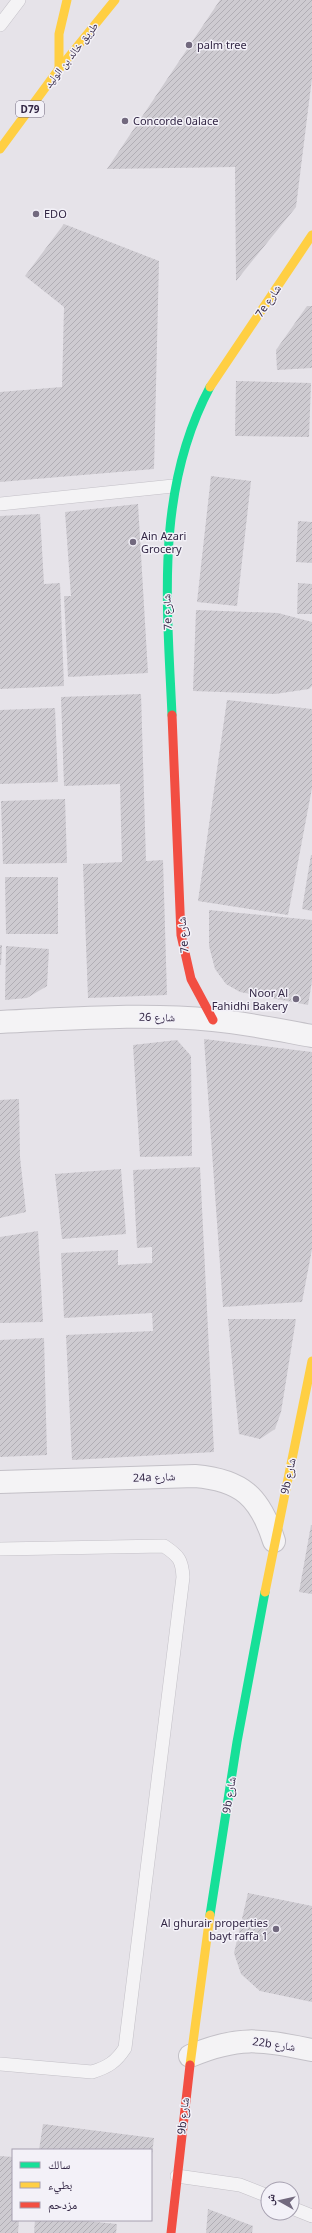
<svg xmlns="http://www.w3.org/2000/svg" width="312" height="2233" font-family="'Noto Sans','Noto Naskh Arabic',sans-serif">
  <defs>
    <pattern id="building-hatch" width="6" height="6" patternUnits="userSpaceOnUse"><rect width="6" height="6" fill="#cecbd1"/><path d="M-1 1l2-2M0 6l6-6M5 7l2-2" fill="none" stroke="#b1aeb5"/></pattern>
  </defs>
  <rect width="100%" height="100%" fill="#e6e3e9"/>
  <g fill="url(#building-hatch)">
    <polygon points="220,0 312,0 312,78 296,207 236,281 235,167 107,169"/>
    <polygon points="64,224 159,261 154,469 0,482 0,392 62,387 64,307 25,276"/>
    <polygon points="307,306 312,306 312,368 277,370 276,350"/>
    <polygon points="236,381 311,383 309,437 235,436"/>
    <polygon points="211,476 251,481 237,606 197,602"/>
    <polygon points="138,504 148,673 68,677 64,596 71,596 65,512"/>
    <polygon points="40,514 44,584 60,583 64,686 0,689 0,516"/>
    <polygon points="298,521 312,522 312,563 296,562"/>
    <polygon points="298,583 312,584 312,614 297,614"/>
    <polygon points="196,610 278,613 312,622 312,686 309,689 275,694 193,691"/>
    <polygon points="141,694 146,861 163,860 167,995 88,998 83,864 122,862 120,784 64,786 61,697"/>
    <polygon points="227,700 312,709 312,788 288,915 198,901"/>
    <polygon points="55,708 58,782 0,784 0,710"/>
    <polygon points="65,799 67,863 3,864 1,801"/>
    <polygon points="311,855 312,855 312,911 302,909"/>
    <polygon points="5,877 58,877 58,934 6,934"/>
    <polygon points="209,910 312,920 312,981 308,1005 240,992 226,984 215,969 209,946"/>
    <polygon points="0,945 2,945 1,965 0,965"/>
    <polygon points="6,946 49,949 47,986 27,998 5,1000"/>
    <polygon points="204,1039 312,1052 312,1249 302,1302 223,1307"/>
    <polygon points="177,1040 191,1056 192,1156 140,1157 133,1045"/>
    <polygon points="19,1099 20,1157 26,1212 0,1218 0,1100"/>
    <polygon points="200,1167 214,1452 72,1460 66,1335 153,1331 152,1313 64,1318 61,1253 118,1250 118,1265 152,1263 152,1247 137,1248 133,1170"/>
    <polygon points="121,1169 126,1234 62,1239 55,1174"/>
    <polygon points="38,1231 43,1322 0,1323 0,1237"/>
    <polygon points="228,1319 296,1319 281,1412 275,1429 260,1439 239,1434"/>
    <polygon points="44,1338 47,1455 0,1457 0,1340"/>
    <polygon points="311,1525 312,1525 312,1594 299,1592"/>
    <polygon points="248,1893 312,1906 312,2002 260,1991 241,1974 234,1953"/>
    <polygon points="43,2124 154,2138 152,2154 151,2150 39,2150"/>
    <polygon points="0,2156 13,2157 13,2220 19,2220 18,2233 0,2233"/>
    <polygon points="208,2209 253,2226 252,2233 206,2233"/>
    <polygon points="35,2220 75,2220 117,2224 116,2233 34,2233"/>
  </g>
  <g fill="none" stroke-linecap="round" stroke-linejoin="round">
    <g stroke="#c3c0c7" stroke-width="14">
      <g id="lane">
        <polyline points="0,25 19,0"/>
        <polyline points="0,504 173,486"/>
        <path d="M0,1549L164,1546C179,1556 182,1560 183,1577L125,2048C116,2062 108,2067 92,2072L0,2064"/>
        <polyline points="177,2176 240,2185 268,2196"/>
        <polyline points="292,2208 312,2216"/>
      </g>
    </g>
    <g stroke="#c3c0c7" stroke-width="24">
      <g id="street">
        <path d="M0,1022C71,1019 142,1013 213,1020C246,1023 279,1030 312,1036"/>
        <path d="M0,1482L195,1476C242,1480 260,1497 274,1541"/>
        <path d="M190,2056C240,2035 261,2040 312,2050"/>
      </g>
    </g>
    <use href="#lane" stroke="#f4f3f5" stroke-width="13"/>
    <use href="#street" stroke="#f4f3f5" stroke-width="22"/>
    <g stroke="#16e098" stroke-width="9">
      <path d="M172,715C167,603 155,490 210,387"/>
      <polyline points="210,1915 237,1742 265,1592"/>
    </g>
    <g stroke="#ffcf43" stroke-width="9">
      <polyline points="59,69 59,34 67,0"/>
      <polyline points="0,149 59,69 115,0"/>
      <polyline points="210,387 312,235"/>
      <polyline points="265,1592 312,1361"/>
      <polyline points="190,2065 210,1915"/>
    </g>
    <g stroke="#f24e42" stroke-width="9">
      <polyline points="172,715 181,935 191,979 213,1020"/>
      <polyline points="171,2233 190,2065"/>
    </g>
  </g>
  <g fill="#72697e" stroke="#f3f1f8" stroke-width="1.5">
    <circle cx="189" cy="45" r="4"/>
    <circle cx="125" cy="121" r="4"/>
    <circle cx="36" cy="214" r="4"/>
    <circle cx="133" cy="542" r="4"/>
    <circle cx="296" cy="999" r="4"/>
    <circle cx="276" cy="1929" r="4"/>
  </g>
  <g text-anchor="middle" stroke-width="3" stroke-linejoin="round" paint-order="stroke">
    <rect fill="#f3f1f8" stroke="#6d647b" stroke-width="1" x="16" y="101" width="28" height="16" rx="3"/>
    <g font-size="10" font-weight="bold" fill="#332745">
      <text x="30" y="113">D79</text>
    </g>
    <g font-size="11" fill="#332745" stroke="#f3f1f8" text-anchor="start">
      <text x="197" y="49">palm tree</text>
      <text x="133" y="125">Concorde 0alace</text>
      <text x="44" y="218">EDO</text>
      <text x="141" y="540">Ain Azari<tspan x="141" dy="13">Grocery</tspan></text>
      <text x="288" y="997" text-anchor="end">Noor Al<tspan x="288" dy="13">Fahidhi Bakery</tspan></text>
      <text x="268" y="1927" text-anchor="end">Al ghurair properties<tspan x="268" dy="13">bayt raffa 1</tspan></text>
    </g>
    <g font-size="11" fill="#332745" stroke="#f3f1f8">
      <text transform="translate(71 55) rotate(-52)" y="4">طريق خالد بن الوليد</text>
      <text transform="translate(268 301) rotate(-56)" y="4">7e شارع</text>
      <text transform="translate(167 612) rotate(-92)" y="4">7e شارع</text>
      <text transform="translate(183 935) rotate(-95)" y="4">7e شارع</text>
      <text transform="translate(157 1017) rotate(1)" y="4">شارع 26</text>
      <text transform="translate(288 1476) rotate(-78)" y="4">9b شارع</text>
      <text transform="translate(154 1477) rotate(-2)" y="4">24a شارع</text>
      <text transform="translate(229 1795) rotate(-81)" y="4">9b شارع</text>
      <text transform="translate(274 2044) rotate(8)" y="4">22b شارع</text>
      <text transform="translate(183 2116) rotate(-84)" y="4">9b شارع</text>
    </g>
  </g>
  <rect x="12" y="2149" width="140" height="72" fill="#f3f1f8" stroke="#a6a0b0"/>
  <rect x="20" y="2162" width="20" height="6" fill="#16e098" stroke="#a6a0b0"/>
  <text x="48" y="2169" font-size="12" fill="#332745">سالك</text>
  <rect x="20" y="2182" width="20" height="6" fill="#ffcf43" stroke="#a6a0b0"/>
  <text x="48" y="2189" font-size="12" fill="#332745">بطيء</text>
  <rect x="20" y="2202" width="20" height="6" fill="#f24e42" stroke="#a6a0b0"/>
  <text x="48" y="2209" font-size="12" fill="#332745">مزدحم</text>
  <g transform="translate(280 2201) rotate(278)"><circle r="19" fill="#f3f1f8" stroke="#a6a0b0"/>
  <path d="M0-3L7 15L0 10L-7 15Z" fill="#72697e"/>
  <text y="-6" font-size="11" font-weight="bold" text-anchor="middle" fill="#332745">ش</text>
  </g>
</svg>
